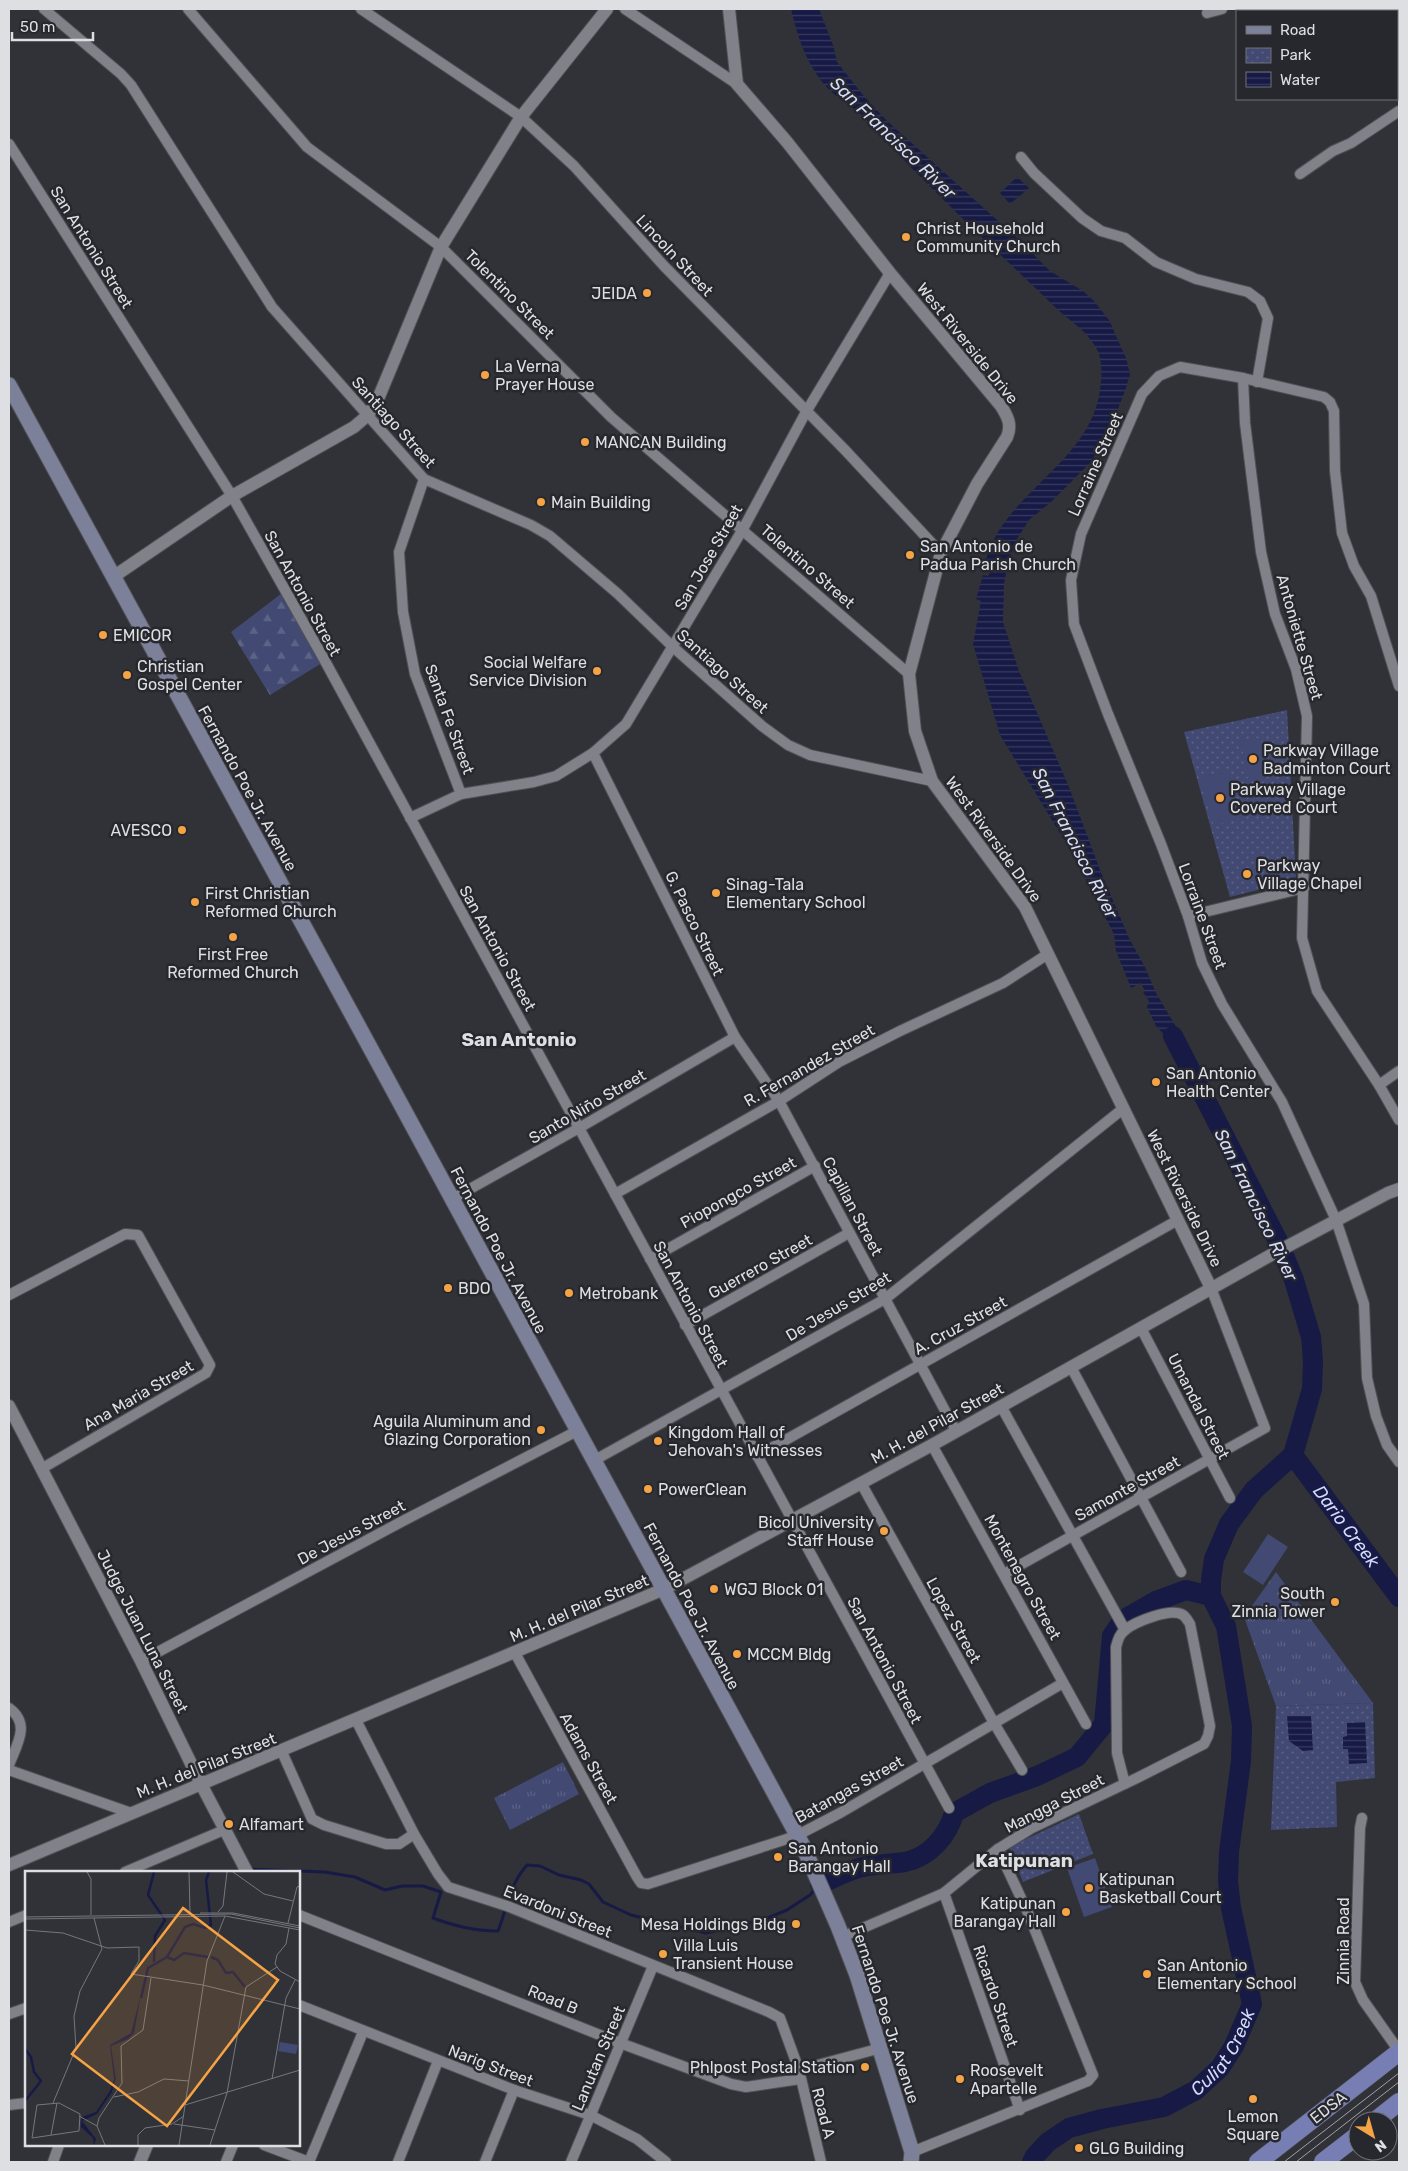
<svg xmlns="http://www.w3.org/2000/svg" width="1408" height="2171" font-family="Rubik,sans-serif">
  <defs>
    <pattern id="grass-tufts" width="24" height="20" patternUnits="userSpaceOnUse" patternTransform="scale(1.25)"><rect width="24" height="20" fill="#424972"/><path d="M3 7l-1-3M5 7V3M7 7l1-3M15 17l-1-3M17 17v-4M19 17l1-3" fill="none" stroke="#5d6386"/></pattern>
    <pattern id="forest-firs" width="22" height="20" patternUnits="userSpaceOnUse" patternTransform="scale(1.25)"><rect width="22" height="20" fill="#424972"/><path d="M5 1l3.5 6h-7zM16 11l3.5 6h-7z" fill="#5d6386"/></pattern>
    <pattern id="park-dots" width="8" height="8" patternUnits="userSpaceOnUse" patternTransform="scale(1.25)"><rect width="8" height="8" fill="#424972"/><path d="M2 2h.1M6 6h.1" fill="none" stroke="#5d6386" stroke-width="1.8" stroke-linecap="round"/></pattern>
    <pattern id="water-rules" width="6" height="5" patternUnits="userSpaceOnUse" patternTransform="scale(1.25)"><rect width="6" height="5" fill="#171a45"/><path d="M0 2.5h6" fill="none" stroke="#383b60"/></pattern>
  </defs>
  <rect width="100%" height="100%" fill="#313237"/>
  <g fill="url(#grass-tufts)">
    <polygon points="1276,1572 1373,1703 1276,1706 1244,1617"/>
    <polygon points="563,1762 579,1794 510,1830 494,1798"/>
  </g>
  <polygon fill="url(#forest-firs)" points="286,590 325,661 270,695 231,632"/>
  <g fill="url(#park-dots)">
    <polygon points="1287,710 1296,880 1230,897 1184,732"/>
    <polygon points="1373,1703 1375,1778 1336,1782 1337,1827 1271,1830 1276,1706"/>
    <polygon points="1079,1814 1093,1854 1023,1882 1009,1847"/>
  </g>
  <g fill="#424972">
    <polygon points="1259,738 1266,777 1248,780 1241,741"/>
    <polygon points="1227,770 1241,817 1214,826 1199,779"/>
    <polygon points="1268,1534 1288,1547 1263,1585 1243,1572"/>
    <polygon points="1095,1858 1112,1907 1084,1917 1067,1868"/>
  </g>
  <g fill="url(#water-rules)">
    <path d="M791,9H819L833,45L837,62L863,95L886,120L1017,238L1050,271L1083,291L1094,301L1109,320L1126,358L1130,374L1126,388L1116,414L1091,462L1051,502L1029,520L1017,539L1008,562L1004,584L1003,622L1019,671L1069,787L1100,870L1129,938L1145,967L1156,993L1178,1030L1190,1058L1183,1060L1173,1044L1156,1026L1147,1007L1149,1001L1143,992L1145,991L1141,983L1131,988L1116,951L1114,934L1069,848L1000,735L973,644L981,601L976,599L983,575L988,576L990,573V568L985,563C1002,493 1090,464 1100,390C1102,376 1103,358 1095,346C1085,329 1068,320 1055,307C1002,256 948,206 898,154C887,143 878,131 867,120C852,105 831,96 819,78C803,54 798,37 791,9Z"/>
    <polygon points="1017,177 1029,188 1010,204 1000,193"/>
    <polygon points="1287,1716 1311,1716 1313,1750 1303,1751 1289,1741"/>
    <polygon points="1365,1722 1367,1763 1349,1764 1348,1749 1343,1749 1343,1737 1347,1736 1347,1723"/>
  </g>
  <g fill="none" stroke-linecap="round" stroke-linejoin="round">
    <path stroke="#171a45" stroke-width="3" d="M250,1869L325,1872L355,1877L385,1890L402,1886H423L441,1892L433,1918C455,1926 474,1931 498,1931C508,1906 508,1887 527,1865L540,1866L559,1875L581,1880L589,1884L603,1902L631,1915L706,1933L762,1920L787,1910L810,1895L816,1888"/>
    <g stroke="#171a45" stroke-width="20">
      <path id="s1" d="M1293,1455L1399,1597"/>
      <path d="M820,1884C833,1879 848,1870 863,1867C877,1864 891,1864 905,1862C930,1857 948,1835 954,1813L990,1793L1037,1776L1077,1757L1104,1724L1112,1636L1123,1620L1156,1601L1186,1590L1211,1596"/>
      <path id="s2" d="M1032,2162L1035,2156L1048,2142L1069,2128L1102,2119L1164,2107L1196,2090L1220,2068L1234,2046L1252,2004L1231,1908L1228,1881L1229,1852L1241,1761L1242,1726L1226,1626L1211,1596V1580L1214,1559L1229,1524L1254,1490L1293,1455L1312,1389L1313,1361L1311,1337L1294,1280L1278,1241L1173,1036"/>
    </g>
    <g stroke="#505155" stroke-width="12">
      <g id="minor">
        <polyline points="44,9 121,74 131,85 272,307 424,479 531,525 550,536 618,594 673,647 762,726 788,745 810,755 932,781"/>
        <polyline points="188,9 307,147 441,247 611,417 909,674"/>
        <polyline points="361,9 521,117 574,166 664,266 845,450 941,553"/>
        <polyline points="625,9 737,84"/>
        <polyline points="1207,13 1222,9"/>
        <polyline points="9,144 232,496 325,661 949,1808"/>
        <polyline points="1021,157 1034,173 1082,218 1101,231 1125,238 1156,262 1196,279 1248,292 1260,301 1268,318 1257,382"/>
        <polyline points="1300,174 1333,151 1351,143 1399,111"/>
        <polyline points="1243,378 1245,423 1261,552 1275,614 1296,669 1307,716 1302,938 1317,991 1379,1085 1399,1120"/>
        <polyline points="424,479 399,552 403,612 415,674 461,794"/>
        <polyline points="1399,686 1371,596 1354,566 1342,533 1335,471 1334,411 1330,402 1324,397 1243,378 1180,367 1159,376 1142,394 1081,534 1071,580 1074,624 1108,714 1161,844 1188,916 1202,963 1222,1004 1282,1102 1336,1220 1364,1304 1367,1378 1376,1416 1387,1445 1399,1462"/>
        <polyline points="593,753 735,1037 779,1101 956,1431"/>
        <polyline points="410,818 461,794 534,782 556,776 593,753 626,724 743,529 806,412 890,273"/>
        <polyline points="1188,916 1304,888"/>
        <polyline points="1379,1085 1399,1071"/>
        <polyline points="615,1194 779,1101 839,1062 900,1031 1003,983 1048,954"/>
        <polyline points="452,1199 579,1128 735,1037"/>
        <polyline points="650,1259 815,1166"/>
        <polyline points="9,1295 125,1234 138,1235 210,1365 206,1373 41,1469"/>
        <polyline points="685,1325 849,1233"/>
        <polyline points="1141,1328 1230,1498"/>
        <polyline points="1071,1367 1181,1572"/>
        <polyline points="1001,1406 1125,1630"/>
        <polyline points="932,1445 1086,1724"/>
        <polyline points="757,1456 1178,1220"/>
        <polyline points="593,1461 885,1299 1124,1108"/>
        <polyline points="861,1483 994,1723 1022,1770"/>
        <polyline points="1004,1574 1265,1428 1211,1288"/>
        <polyline points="515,1653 637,1877 641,1883 648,1884 796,1836 840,1813 1063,1683"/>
        <polyline points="141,1661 401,1522 577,1431"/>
        <path d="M9,1708C31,1724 17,1744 9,1765"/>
        <polyline points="356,1720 414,1834 438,1874 448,1887 507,1906 769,2012 780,2018 799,2070 821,2162"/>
        <polyline points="282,1752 312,1819 324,1825 386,1844 399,1844 414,1834"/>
        <polyline points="9,1770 131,1813"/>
        <polyline points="1362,1818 1360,1828 1355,1982 1363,2000 1399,2051"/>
        <polyline points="125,1872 224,1830"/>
        <polyline points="944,1893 1020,2110"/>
        <polyline points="299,1915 620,2043 731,2084 746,2087 800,2079"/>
        <polyline points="9,1922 26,1915"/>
        <path d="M842,1937L944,1893L998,1849L1032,1828L1137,1778L1204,1744L1208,1736L1210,1726L1190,1624C1188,1621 1186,1617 1183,1615C1171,1607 1135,1622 1125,1630C1119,1635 1118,1640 1116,1647L1117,1753L1125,1784"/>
        <polyline points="299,2005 514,2090 590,2115 637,2139 666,2162"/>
        <polyline points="9,2014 26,2008"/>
        <polyline points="799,2070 881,2048"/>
        <polyline points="9,2105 26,2103"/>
        <polyline points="264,2145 309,2162"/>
        <polyline points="912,2152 1088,2081 1093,2075 1028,1913 998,1849"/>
        <polyline points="53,2162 59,2145"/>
        <polyline points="226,2162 233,2145"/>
        <polyline points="309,2162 363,2032"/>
        <polyline points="398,2162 438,2061"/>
        <polyline points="485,2162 514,2090"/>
        <polyline points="571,2162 653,1966"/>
      </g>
    </g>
    <g stroke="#505155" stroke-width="14">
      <g id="tertiary">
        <path d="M729,9L737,84L787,142L890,273L1001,406C1008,417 1012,425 1007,437L977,484L941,553L909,674L915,731L932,781L1025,907L1211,1288"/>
        <polyline points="113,577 232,496 354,427 368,415 378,399 441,247 521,117 607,9"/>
        <polyline points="9,1406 141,1661 201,1784 247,1872"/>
        <polyline points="9,1865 664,1589 932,1445 1271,1255 1388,1193 1399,1189"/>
        <polyline points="140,2162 147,2145"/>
      </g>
    </g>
    <g stroke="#505155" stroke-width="17">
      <polyline id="secondary" points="9,385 385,1075 803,1846 838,1926 857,1975 912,2152 911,2162"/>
    </g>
    <g stroke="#505155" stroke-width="19">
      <g id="trunk">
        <polyline points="1375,2121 1399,2102"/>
        <polyline points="1258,2162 1399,2052"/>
        <polyline points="1323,2162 1358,2135"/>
      </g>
    </g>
    <use href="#minor" stroke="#818289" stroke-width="10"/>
    <use href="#tertiary" stroke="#818289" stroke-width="12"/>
    <use href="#secondary" stroke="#7d8099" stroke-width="15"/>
    <use href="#trunk" stroke="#767eb4" stroke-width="18"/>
    <g stroke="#a0a1a5" stroke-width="1">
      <polyline points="1284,2162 1399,2073"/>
      <polyline points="1296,2162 1399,2082"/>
    </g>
  </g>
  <g fill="#f5a345" stroke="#27282d" stroke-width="2">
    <circle cx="906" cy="237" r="5"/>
    <circle cx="647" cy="293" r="5"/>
    <circle cx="485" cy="375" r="5"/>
    <circle cx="585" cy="442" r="5"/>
    <circle cx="541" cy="502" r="5"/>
    <circle cx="910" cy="555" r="5"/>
    <circle cx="103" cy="635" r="5"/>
    <circle cx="597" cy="671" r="5"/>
    <circle cx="127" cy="675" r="5"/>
    <circle cx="1253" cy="759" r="5"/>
    <circle cx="1220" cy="798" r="5"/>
    <circle cx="182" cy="830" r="5"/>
    <circle cx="1247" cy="874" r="5"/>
    <circle cx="716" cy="893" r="5"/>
    <circle cx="195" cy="902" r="5"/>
    <circle cx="233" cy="937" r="5"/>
    <circle cx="1156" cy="1082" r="5"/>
    <circle cx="448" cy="1288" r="5"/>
    <circle cx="569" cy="1293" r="5"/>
    <circle cx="541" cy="1430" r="5"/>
    <circle cx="658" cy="1441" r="5"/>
    <circle cx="648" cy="1489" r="5"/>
    <circle cx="884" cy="1531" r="5"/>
    <circle cx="714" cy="1589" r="5"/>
    <circle cx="1335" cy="1602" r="5"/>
    <circle cx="737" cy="1654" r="5"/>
    <circle cx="229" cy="1824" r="5"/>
    <circle cx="778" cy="1857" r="5"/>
    <circle cx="1089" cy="1888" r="5"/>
    <circle cx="1066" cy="1912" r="5"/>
    <circle cx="796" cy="1924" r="5"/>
    <circle cx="663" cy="1954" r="5"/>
    <circle cx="1147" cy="1974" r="5"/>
    <circle cx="865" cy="2067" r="5"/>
    <circle cx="960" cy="2079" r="5"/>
    <circle cx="1253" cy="2099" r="5"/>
    <circle cx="1079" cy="2148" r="5"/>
  </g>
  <g text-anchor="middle" stroke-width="5" stroke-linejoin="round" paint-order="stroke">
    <g font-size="16" fill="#dedfe3" stroke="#27282d" text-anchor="start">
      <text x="916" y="234">Christ Household<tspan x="916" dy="18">Community Church</tspan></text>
      <text x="637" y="299" text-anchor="end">JEIDA</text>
      <text x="495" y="372">La Verna<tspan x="495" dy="18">Prayer House</tspan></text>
      <text x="595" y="448">MANCAN Building</text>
      <text x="551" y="508">Main Building</text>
      <text x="920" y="552">San Antonio de<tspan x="920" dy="18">Padua Parish Church</tspan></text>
      <text x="113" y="641">EMICOR</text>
      <text x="587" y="668" text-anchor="end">Social Welfare<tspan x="587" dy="18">Service Division</tspan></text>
      <text x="137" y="672">Christian<tspan x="137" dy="18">Gospel Center</tspan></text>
      <text x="1263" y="756">Parkway Village<tspan x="1263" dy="18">Badminton Court</tspan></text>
      <text x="1230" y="795">Parkway Village<tspan x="1230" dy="18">Covered Court</tspan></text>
      <text x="172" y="836" text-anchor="end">AVESCO</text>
      <text x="1257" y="871">Parkway<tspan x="1257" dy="18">Village Chapel</tspan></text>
      <text x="726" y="890">Sinag-Tala<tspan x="726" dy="18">Elementary School</tspan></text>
      <text x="205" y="899">First Christian<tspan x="205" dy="18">Reformed Church</tspan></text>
      <text x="233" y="960" text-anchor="middle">First Free<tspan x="233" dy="18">Reformed Church</tspan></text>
      <text x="1166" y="1079">San Antonio<tspan x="1166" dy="18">Health Center</tspan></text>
      <text x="458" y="1294">BDO</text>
      <text x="579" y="1299">Metrobank</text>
      <text x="531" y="1427" text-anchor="end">Aguila Aluminum and<tspan x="531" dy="18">Glazing Corporation</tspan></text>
      <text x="668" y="1438">Kingdom Hall of<tspan x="668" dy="18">Jehovah's Witnesses</tspan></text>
      <text x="658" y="1495">PowerClean</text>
      <text x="874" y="1528" text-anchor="end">Bicol University<tspan x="874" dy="18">Staff House</tspan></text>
      <text x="724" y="1595">WGJ Block 01</text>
      <text x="1325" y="1599" text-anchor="end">South<tspan x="1325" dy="18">Zinnia Tower</tspan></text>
      <text x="747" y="1660">MCCM Bldg</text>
      <text x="239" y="1830">Alfamart</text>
      <text x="788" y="1854">San Antonio<tspan x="788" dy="18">Barangay Hall</tspan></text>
      <text x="1099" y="1885">Katipunan<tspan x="1099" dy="18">Basketball Court</tspan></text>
      <text x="1056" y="1909" text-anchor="end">Katipunan<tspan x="1056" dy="18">Barangay Hall</tspan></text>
      <text x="786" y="1930" text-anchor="end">Mesa Holdings Bldg</text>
      <text x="673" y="1951">Villa Luis<tspan x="673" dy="18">Transient House</tspan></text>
      <text x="1157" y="1971">San Antonio<tspan x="1157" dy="18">Elementary School</tspan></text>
      <text x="855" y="2073" text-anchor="end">Phlpost Postal Station</text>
      <text x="970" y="2076">Roosevelt<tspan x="970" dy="18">Apartelle</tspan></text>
      <text x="1253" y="2122" text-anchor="middle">Lemon<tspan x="1253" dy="18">Square</tspan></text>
      <text x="1089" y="2154">GLG Building</text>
    </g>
    <g font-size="16" fill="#dedfe3" stroke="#27282d">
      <text transform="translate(92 247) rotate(58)" y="6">San Antonio Street</text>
      <text transform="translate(675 255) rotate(47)" y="6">Lincoln Street</text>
      <text transform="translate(510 294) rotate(45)" y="6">Tolentino Street</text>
      <text transform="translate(968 343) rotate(51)" y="6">West Riverside Drive</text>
      <text transform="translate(394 422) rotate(48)" y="6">Santiago Street</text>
      <text transform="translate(1095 464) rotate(-66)" y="6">Lorraine Street</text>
      <text transform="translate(708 557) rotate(-60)" y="6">San Jose Street</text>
      <text transform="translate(808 566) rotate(41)" y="6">Tolentino Street</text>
      <text transform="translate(303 593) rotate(61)" y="6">San Antonio Street</text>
      <text transform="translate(1300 637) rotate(74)" y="6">Antoniette Street</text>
      <text transform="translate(723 671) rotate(42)" y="6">Santiago Street</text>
      <text transform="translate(450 719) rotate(70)" y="6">Santa Fe Street</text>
      <text transform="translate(248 788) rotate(61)" y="6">Fernando Poe Jr. Avenue</text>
      <text transform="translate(994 839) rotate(54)" y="6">West Riverside Drive</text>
      <text transform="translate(1203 916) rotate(70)" y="6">Lorraine Street</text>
      <text transform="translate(695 923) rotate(64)" y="6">G. Pasco Street</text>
      <text transform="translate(498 948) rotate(61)" y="6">San Antonio Street</text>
      <text transform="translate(809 1065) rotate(-30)" y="6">R. Fernandez Street</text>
      <text transform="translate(587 1106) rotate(-30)" y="6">Santo Niño Street</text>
      <text transform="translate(738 1192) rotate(-29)" y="6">Piopongco Street</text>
      <text transform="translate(1185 1198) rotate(64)" y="6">West Riverside Drive</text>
      <text transform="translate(853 1206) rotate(62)" y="6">Capillan Street</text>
      <text transform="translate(499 1250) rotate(62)" y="6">Fernando Poe Jr. Avenue</text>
      <text transform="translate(760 1266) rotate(-29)" y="6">Guerrero Street</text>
      <text transform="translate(691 1304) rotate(62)" y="6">San Antonio Street</text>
      <text transform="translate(838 1306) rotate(-31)" y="6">De Jesus Street</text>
      <text transform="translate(960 1325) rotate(-29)" y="6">A. Cruz Street</text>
      <text transform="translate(138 1395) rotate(-30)" y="6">Ana Maria Street</text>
      <text transform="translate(1199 1406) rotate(63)" y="6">Umandal Street</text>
      <text transform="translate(937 1423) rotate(-29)" y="6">M. H. del Pilar Street</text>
      <text transform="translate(1127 1488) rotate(-29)" y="6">Samonte Street</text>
      <text transform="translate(351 1532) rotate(-28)" y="6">De Jesus Street</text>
      <text transform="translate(1023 1577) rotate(61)" y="6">Montenegro Street</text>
      <text transform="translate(692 1606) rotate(62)" y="6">Fernando Poe Jr. Avenue</text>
      <text transform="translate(579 1608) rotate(-23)" y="6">M. H. del Pilar Street</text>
      <text transform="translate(954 1620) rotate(61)" y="6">Lopez Street</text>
      <text transform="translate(143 1631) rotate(63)" y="6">Judge Juan Luna Street</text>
      <text transform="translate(885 1660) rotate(62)" y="6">San Antonio Street</text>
      <text transform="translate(589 1758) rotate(61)" y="6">Adams Street</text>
      <text transform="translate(206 1765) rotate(-22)" y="6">M. H. del Pilar Street</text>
      <text transform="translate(849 1789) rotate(-29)" y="6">Batangas Street</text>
      <text transform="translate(1054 1803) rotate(-27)" y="6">Mangga Street</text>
      <text transform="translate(558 1911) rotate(22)" y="6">Evardoni Street</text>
      <text transform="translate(1343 1941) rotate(-90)" y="6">Zinnia Road</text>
      <text transform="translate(996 1996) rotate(71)" y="6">Ricardo Street</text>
      <text transform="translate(553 1999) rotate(22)" y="6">Road B</text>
      <text transform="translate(886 2014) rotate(72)" y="6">Fernando Poe Jr. Avenue</text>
      <text transform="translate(598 2058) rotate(-67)" y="6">Lanutan Street</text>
      <text transform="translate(491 2065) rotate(21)" y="6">Narig Street</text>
      <text transform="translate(1328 2107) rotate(-38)" y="6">EDSA</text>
      <text transform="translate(824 2113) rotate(76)" y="6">Road A</text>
    </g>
    <g font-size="18" font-style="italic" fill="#d4dafa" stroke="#27282d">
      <text transform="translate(893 138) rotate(44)" y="6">San Francisco River</text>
      <text transform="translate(1075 843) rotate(63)" y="6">San Francisco River</text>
      <text transform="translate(1256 1205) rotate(64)" y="6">San Francisco River</text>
      <text dy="6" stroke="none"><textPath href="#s1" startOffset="89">Dario Creek</textPath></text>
      <text dy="6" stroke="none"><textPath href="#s2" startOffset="232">Culiat Creek</textPath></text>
    </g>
    <g font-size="19" font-weight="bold" fill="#dedfe3" stroke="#27282d">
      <text x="519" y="1046">San Antonio</text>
      <text x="1024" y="1867">Katipunan</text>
    </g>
  </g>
  <g transform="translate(25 1871)">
    <rect width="275" height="275" fill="#313237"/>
    <path d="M255,171L273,174L271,183L253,180Z" fill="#424972"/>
    <path d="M116,123L109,162L103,168L86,175L91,208L87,221L72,243L57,250L71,268L69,274L68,267L56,256L57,246L71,241L85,220L89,208L85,174L106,162Z" fill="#171a45"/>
    <path fill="none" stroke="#171a45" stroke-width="2.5" d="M129,1L123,24L140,49L130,65L129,91M142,86L160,56L168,53L180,57L186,54L181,9L184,1M142,86L149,89L159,82L183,86M186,86L193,89L201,102L208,101L220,116M116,127L123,97L142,86M0,178L6,186L9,201L16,210L0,230"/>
    <path fill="none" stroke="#76777c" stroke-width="1" d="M62,1L66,8V44M164,1L165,42M208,1L239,23L268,30M193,41L198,35L202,1M175,42H208L275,55M0,46L206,43L275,57M0,48L200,45L275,59M263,52L272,16L275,15M264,57L261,73L252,84L250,93L255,100L275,111M0,59L38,62L82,77L114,76V90L106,103L178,114L275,138M247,208L261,127L270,109M89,226L113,221L139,208L164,210M28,232L51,177L49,145L55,120L77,78L69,47M34,232L55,243L54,260L7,267L12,234ZM160,234L275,199M54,245L72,255M149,253L190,259M26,264L32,232M80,274L72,255L74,247L97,212L96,175L118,159L126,107M113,274V264L120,257L147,253L159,245M154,274L182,90L200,45M185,274L202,222L221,116L252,96"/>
    <path fill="#f5a345" fill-opacity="0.15" stroke="#f5a345" stroke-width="2.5" d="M158,37L253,109L142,255L47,183Z"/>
    <rect width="275" height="275" fill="none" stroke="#dedfe3" stroke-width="2.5"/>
  </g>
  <rect width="1408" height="2171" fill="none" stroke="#dedfe3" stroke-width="20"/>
  <rect x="1236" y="10" width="162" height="90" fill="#27282d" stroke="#707176"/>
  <rect x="1246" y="26" width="25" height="8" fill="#7d8099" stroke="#707176"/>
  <text x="1280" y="35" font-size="15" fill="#dedfe3">Road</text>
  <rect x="1246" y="48" width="25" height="15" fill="url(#park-dots)" stroke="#707176"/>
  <text x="1280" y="60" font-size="15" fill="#dedfe3">Park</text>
  <rect x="1246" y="72" width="25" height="15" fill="url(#water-rules)" stroke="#707176"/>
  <text x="1280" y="85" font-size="15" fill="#dedfe3">Water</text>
  <g transform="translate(1373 2136) rotate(143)"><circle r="24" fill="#27282d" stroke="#707176"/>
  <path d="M0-4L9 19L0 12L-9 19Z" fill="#f5a345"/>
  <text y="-8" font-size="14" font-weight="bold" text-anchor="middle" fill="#dedfe3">N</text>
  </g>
  <path d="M12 32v8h81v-8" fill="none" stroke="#dedfe3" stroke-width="2.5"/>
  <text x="20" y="32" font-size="15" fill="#dedfe3" stroke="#27282d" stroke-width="4" paint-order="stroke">50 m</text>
</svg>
